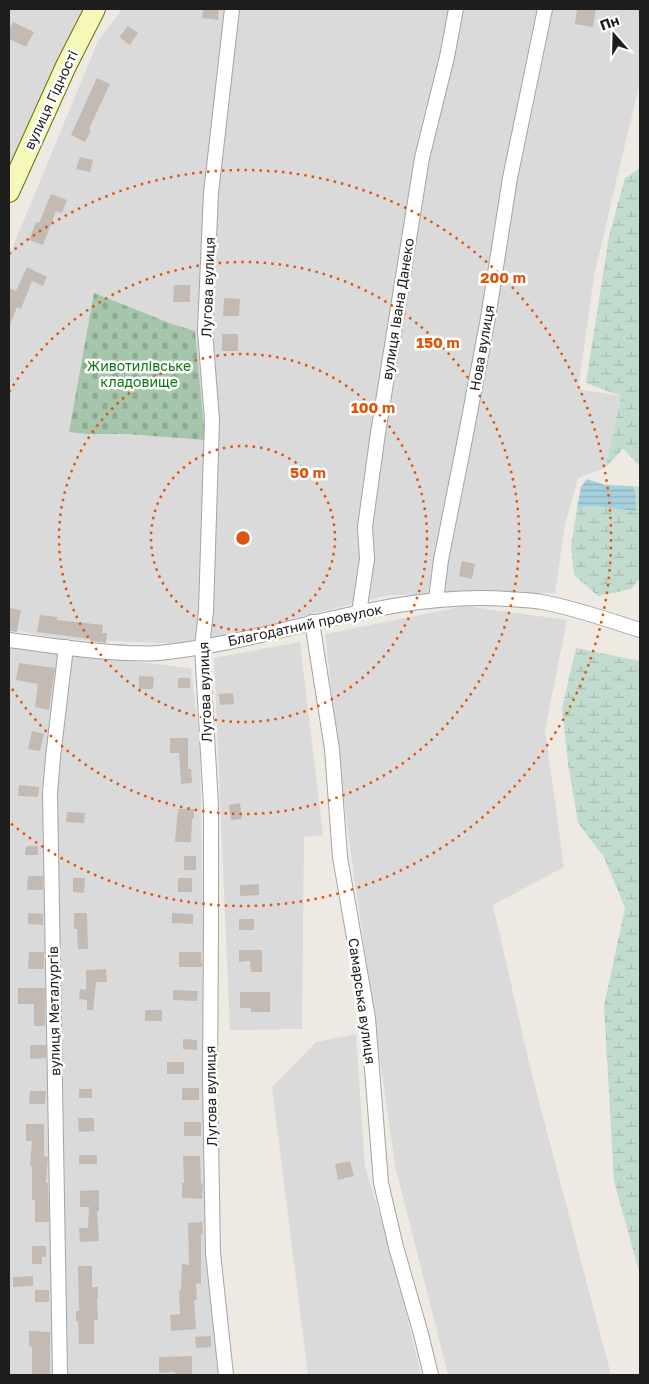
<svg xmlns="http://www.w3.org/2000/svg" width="649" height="1384" font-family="'Golos Text',sans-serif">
  <defs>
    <pattern id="wetland-marsh" width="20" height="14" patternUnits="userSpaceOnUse" patternTransform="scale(1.25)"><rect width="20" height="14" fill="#c1dccf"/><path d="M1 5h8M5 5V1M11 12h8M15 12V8" fill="none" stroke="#a5bcb1"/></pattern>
    <pattern id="cemetery-stones" width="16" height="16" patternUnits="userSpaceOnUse" patternTransform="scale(1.25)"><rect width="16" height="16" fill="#a5c6aa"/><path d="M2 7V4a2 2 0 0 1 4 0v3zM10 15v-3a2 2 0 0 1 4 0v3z" fill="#8eaa92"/></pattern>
    <pattern id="water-rules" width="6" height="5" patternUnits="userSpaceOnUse" patternTransform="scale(1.25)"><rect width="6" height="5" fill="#a5cfdb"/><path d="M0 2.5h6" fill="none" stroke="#8eb1bc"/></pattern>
  </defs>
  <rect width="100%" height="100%" fill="#eeeae3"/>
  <g fill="#dbdada">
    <polygon points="9,9 92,9 9,183"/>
    <polygon points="122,9 640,9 640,81 594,276 578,389 621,396 605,468 578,478 565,524 555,593 389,595 189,644 60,639 9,629 9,256 98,41"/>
    <polygon points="465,606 567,620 545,730 564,867 493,905 531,1071 611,1375 448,1375 395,1165 347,826 325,634"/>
    <polygon points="300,642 323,835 304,837 302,1029 230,1030 214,658"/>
    <polygon points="9,647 191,668 200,744 205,1037 206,1245 218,1375 9,1375"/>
    <polygon points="356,1034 365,1167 392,1255 421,1375 308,1375 272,1087 316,1042"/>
  </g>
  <g fill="url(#wetland-marsh)">
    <polygon points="640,168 640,466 623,449 605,468 621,396 586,383 609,236 625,178"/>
    <polygon points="633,486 640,487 640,578 631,589 598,596 574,575 571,546 577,508 591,506 635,511"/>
    <polygon points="576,648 640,661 640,1275 614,1181 604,1006 625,908 604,857 578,823 568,763 562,708"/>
  </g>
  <polygon fill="url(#cemetery-stones)" points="94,293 172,324 195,331 205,440 127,434 88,434 69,432"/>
  <polygon fill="url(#water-rules)" points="587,479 605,485 633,486 635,493 636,511 591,506 577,508 581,487"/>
  <g fill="#c3bab3">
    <polygon points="203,9 219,9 218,20 202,18"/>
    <polygon points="577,9 596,9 593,27 575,24"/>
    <polygon points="13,22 34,32 26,47 9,39 9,30"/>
    <polygon points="128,26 138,33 130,45 119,37"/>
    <polygon points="97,78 110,84 89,129 91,130 85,142 71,135"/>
    <polygon points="80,157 93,160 90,172 76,169"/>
    <polygon points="51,194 67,200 62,213 56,211 43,245 29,240 36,222 39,223"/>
    <polygon points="27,267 47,277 43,286 32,281 21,309 17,307 9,327 9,288 16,291"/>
    <polygon points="174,285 190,285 190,302 173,302"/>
    <polygon points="224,298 240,299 239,316 223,316"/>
    <rect x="222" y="334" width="16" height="17"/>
    <polygon points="462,561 475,564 472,579 459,576"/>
    <polygon points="10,608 21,610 17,632 9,631"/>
    <polygon points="40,615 57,617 57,620 103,625 102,633 107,633 106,643 90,641 90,639 37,632"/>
    <polygon points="19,663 55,668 49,710 35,707 38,684 16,680"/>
    <polygon points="139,676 154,677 153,689 139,689"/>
    <rect x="178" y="678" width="12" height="10"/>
    <polygon points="233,693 234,704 220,705 219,694"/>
    <polygon points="32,731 44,734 40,751 28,749"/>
    <polygon points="170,738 188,738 188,769 191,769 192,783 181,784 179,753 170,753"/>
    <polygon points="19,785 39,787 38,797 18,796"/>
    <polygon points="240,803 242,819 231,820 229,805"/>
    <polygon points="178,809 194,809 194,819 192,819 191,842 175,842"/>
    <polygon points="67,812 85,813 84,823 66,822"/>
    <polygon points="26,846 38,846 38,855 25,855"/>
    <rect x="184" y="856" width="12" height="14"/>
    <polygon points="28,876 43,876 43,890 27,890"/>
    <polygon points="73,878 85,878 84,893 73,892"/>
    <rect x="178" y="878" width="14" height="14"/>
    <polygon points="259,884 259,895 240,896 240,885"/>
    <polygon points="28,913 43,914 43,925 28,924"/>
    <polygon points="74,913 87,913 88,949 78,949 77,929 74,929"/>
    <polygon points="172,913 193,914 193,924 172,923"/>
    <rect x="239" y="919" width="15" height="11"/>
    <polygon points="239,950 262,950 262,972 251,972 250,961 239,962"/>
    <polygon points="29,952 44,952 44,969 28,969"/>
    <polygon points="179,952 201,952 202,967 179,967"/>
    <polygon points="106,969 107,982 96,982 93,1010 87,1010 87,1000 79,999 80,989 86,990 86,970"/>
    <polygon points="18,988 45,988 45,1026 34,1026 34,1004 18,1004"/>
    <polygon points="173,990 198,991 197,1001 173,1000"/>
    <polygon points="240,992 270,992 270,1012 251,1012 251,1008 240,1008"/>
    <rect x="145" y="1010" width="17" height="11"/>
    <polygon points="183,1039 197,1040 197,1050 183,1049"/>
    <polygon points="30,1045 46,1045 46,1058 30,1059"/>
    <rect x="167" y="1062" width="17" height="12"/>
    <rect x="182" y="1088" width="17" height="12"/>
    <rect x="79" y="1089" width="13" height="9"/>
    <polygon points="30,1091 46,1091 45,1104 29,1104"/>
    <polygon points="78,1118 94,1118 94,1131 79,1132"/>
    <rect x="184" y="1122" width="17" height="14"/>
    <polygon points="26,1124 44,1124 44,1156 48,1157 46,1183 48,1183 49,1222 35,1222 35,1200 32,1200 32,1166 30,1166 32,1141 26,1141"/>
    <rect x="79" y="1155" width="18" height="9"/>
    <polygon points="183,1156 200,1156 201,1183 203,1184 202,1199 182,1198 182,1183 184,1183"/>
    <polygon points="350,1161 354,1176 338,1180 335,1164"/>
    <polygon points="99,1190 99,1211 97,1211 99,1241 80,1242 79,1228 88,1228 89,1207 80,1207 80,1191"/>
    <polygon points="202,1222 203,1234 201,1234 201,1284 196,1283 197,1300 194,1300 196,1329 171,1331 170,1315 180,1314 179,1290 181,1290 182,1264 189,1265 188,1223"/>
    <polygon points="32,1246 46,1246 46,1257 42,1257 42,1264 32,1264"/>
    <polygon points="78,1266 92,1266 92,1287 98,1287 98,1298 97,1298 98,1320 94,1320 94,1344 79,1344 78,1321 76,1321 76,1311 79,1311"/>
    <polygon points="33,1276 33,1286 13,1287 13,1277"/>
    <rect x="35" y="1290" width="14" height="12"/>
    <polygon points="29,1331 50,1332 50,1375 32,1375 32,1347 29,1346"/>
    <polygon points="211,1336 211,1347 196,1348 195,1337"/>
    <polygon points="192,1356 192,1374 175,1374 175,1372 159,1373 159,1357"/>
  </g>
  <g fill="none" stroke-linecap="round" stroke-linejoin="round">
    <g stroke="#a4a4a4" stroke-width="16">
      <g id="street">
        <polyline points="436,599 441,560 465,439 488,318 510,178 545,9"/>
        <polyline points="359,613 367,559 365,527 378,433 397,314 422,158 447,57 456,9"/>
        <polyline points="312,622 332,749 340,857 368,1018 381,1183 396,1247 421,1334 431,1375"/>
        <path d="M9,640C49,645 89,652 129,653C139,653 149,654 159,653C276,641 389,590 508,599C519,600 531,600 542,602C575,608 608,620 640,630"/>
        <polyline points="60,1375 50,793 53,757 66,647"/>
        <polyline points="226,1375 213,1253 210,1080 211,931 211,806 202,647 206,611 212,420 205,331 211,193 232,9"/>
      </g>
    </g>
    <g stroke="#677107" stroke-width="22">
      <polyline id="secondary" points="9,192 66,66 95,9"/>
    </g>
    <use href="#street" stroke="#fff" stroke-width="14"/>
    <use href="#secondary" stroke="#f5f8b8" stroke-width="20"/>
  </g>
  <g fill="none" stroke="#de560d" stroke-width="2.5" stroke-dasharray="2.5 5">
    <circle cx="243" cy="538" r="92"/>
    <circle cx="243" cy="538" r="184"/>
    <path d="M9 392A276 276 0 1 1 9 684"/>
    <path d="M9 254A368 368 0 1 1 9 822"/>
  </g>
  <g text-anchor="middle" stroke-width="5" stroke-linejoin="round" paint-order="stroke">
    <g font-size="14" fill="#1d1d1d" stroke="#fff">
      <text transform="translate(51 100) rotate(-65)" y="5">вулиця Гідності</text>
      <text transform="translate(208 287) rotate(-88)" y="5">Лугова вулиця</text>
      <text transform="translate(398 309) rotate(-81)" y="5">вулиця Івана Данеко</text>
      <text transform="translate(482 348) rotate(-80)" y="5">Нова вулиця</text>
      <text transform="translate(305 625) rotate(-12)" y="5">Благодатний провулок</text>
      <text transform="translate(205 692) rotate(-92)" y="5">Лугова вулиця</text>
      <text transform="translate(362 1001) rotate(82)" y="5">Самарська вулиця</text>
      <text transform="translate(54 1011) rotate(-91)" y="5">вулиця Металургів</text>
      <text transform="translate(211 1096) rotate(-91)" y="5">Лугова вулиця</text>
    </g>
    <g font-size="14" fill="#0e7816" stroke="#fff">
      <text x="139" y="371">Животилівське<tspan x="139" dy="16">кладовище</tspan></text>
    </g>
  </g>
  <circle cx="243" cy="538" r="8" fill="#de560d" stroke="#fff" stroke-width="2.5"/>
  <g font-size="15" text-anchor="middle" font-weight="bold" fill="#de560d" stroke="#fff" stroke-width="5" stroke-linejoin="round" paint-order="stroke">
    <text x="503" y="283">200 m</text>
    <text x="438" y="348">150 m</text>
    <text x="373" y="413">100 m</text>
    <text x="308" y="478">50 m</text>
  </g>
  <rect width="649" height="1384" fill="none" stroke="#1d1d1d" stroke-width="20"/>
  <g transform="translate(614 35) rotate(340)" stroke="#ffffff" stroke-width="4" paint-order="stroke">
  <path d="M0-4L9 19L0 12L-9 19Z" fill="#1d1d1d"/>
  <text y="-8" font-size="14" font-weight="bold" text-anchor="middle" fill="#1d1d1d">Пн</text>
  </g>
</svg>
